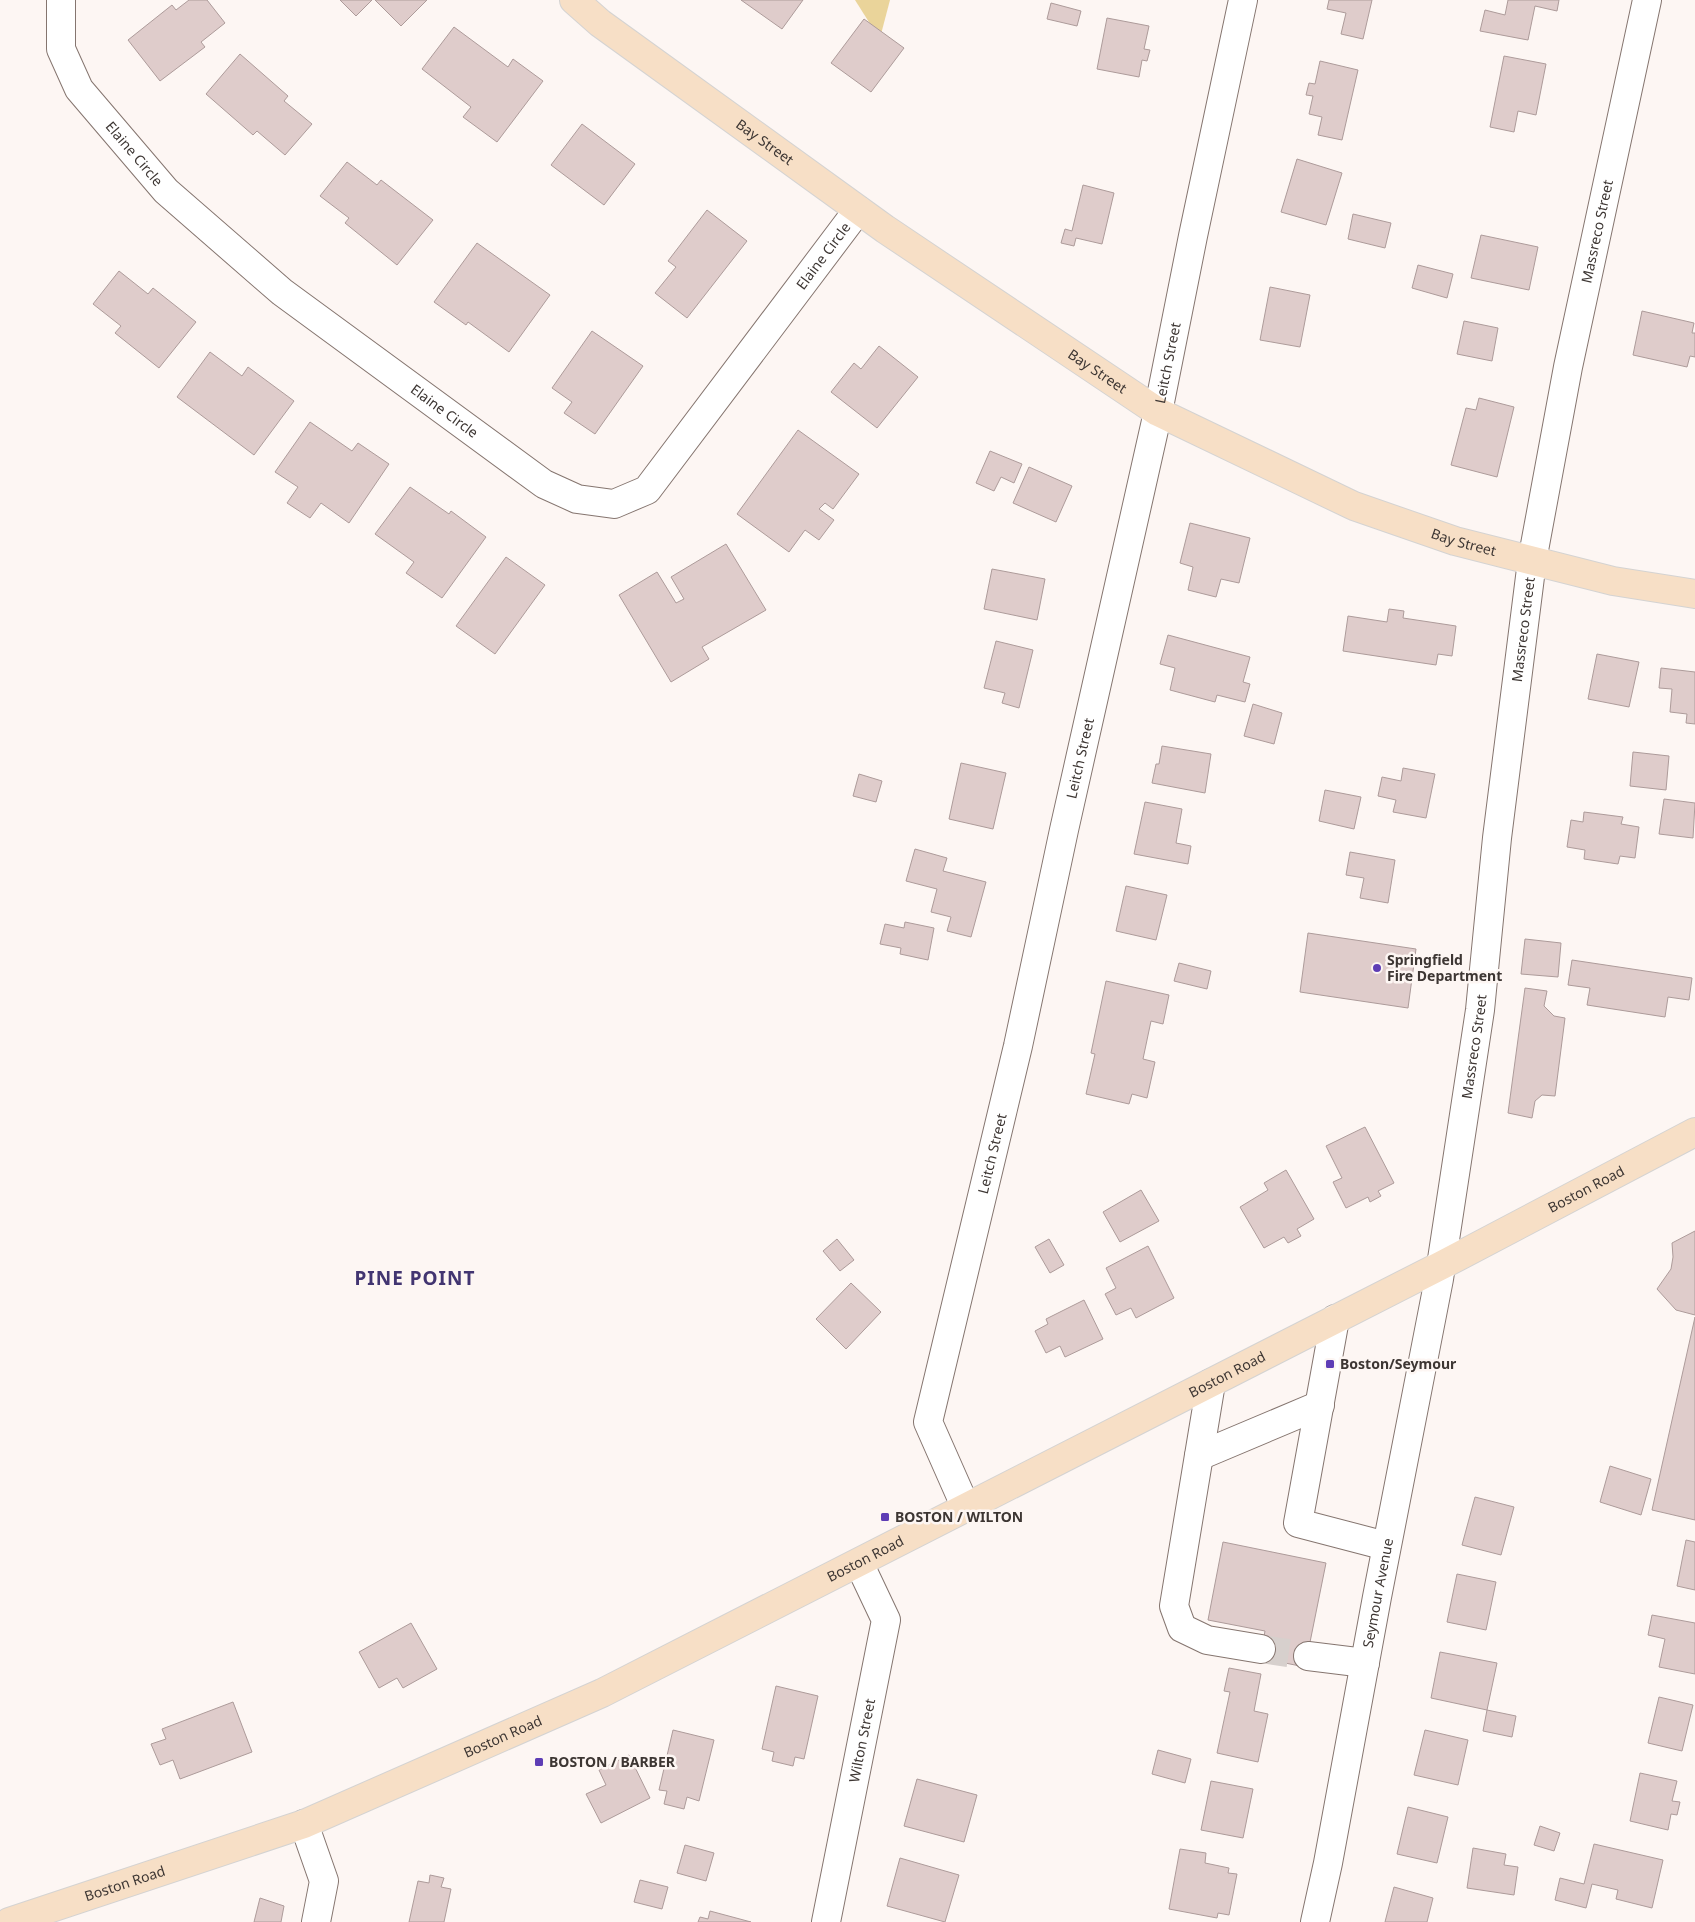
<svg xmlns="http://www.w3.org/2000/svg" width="1695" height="1922" font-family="'Noto Sans',sans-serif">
  <rect width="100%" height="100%" fill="#fdf6f3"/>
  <polygon fill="#ead49a" points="855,0 890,0 880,38 879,38"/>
  <g fill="#dfcccb" stroke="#ad9b9a">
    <polygon points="189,0 207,0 225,23 201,42 205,47 160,81 128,40 172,5 176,10"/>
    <polygon points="340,0 372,0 356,16"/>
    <polygon points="375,0 427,0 401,26"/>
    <polygon points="741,0 803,0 782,29"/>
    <polygon points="1329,0 1372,0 1363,39 1341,34 1346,13 1327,9"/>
    <polygon points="1508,0 1559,0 1557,11 1535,6 1528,40 1480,31 1485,10 1505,15"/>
    <polygon points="1051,3 1081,11 1077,26 1047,19"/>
    <polygon points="1107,18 1149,26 1144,49 1150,50 1147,61 1142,60 1139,77 1097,69"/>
    <polygon points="864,19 904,48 871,92 831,63"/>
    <polygon points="454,27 508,67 513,59 543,81 497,142 463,117 471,107 422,69"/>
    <polygon points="240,54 288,96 284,101 312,124 285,155 257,131 253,135 206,94"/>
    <polygon points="1504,56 1546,64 1536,115 1518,111 1514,132 1490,127"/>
    <polygon points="1320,61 1358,70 1342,140 1318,135 1322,117 1309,114 1313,96 1306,95 1309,83 1315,84"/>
    <polygon points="582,124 635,164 604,205 551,165"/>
    <polygon points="1297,159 1342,173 1326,225 1281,212"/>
    <polygon points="347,162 377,185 381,180 433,220 397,265 345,223 349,218 320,196"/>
    <polygon points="1083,185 1114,193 1102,244 1076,238 1074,246 1061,243 1065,229 1072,231"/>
    <polygon points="707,210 747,241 687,318 655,293 676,267 668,261"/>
    <polygon points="1353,214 1391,223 1385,248 1348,239"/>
    <polygon points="1481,235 1538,247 1529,290 1471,278"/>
    <polygon points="477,243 550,295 509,352 468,322 466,325 434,302"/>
    <polygon points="1418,265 1453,274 1447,298 1412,288"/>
    <polygon points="119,271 148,294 153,288 196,322 159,368 115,333 121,326 93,304"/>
    <polygon points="1270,287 1310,295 1300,347 1260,340"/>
    <polygon points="1642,311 1694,323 1692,333 1695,333 1695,357 1690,356 1687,367 1633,355"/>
    <polygon points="1464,321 1498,328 1492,361 1457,354"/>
    <polygon points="592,331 643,366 595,434 564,413 572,402 552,388"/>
    <polygon points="879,346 918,377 877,428 831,392 854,363 861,369"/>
    <polygon points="210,352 242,376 248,367 294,401 254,455 177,397"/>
    <polygon points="1479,398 1514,407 1497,477 1451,465 1466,408 1476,410"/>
    <polygon points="310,422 352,451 358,443 389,464 349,523 321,503 310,518 287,503 298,487 275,472"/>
    <polygon points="798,430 859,474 833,509 825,503 819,509 834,520 819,540 805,530 789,552 737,514"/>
    <polygon points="990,451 1022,464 1014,483 1001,477 994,491 976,483"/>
    <polygon points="1029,467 1072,486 1056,522 1013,503"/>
    <polygon points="410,487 449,514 451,511 486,537 442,598 406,573 414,562 375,534"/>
    <polygon points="1190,523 1250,538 1239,583 1221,579 1216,597 1188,590 1193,567 1180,563"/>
    <polygon points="726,544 766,610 702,647 709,659 671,682 619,595 657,572 676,603 684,599 671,577"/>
    <polygon points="506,557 545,585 495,654 456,626"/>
    <polygon points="992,569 1045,579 1037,620 984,609"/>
    <polygon points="1389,609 1404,611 1403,618 1456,626 1452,656 1438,654 1436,665 1343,651 1348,616 1387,622"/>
    <polygon points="1168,635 1250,657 1243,682 1250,684 1245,702 1217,695 1215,702 1170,690 1175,668 1160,664"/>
    <polygon points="996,641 1033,650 1019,708 1002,703 1005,693 984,688"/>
    <polygon points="1597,654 1639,662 1629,707 1588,699"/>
    <polygon points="1661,668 1695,672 1695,724 1686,723 1687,714 1670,712 1672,689 1659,688"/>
    <polygon points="1253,704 1282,713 1274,744 1244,736"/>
    <polygon points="1162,746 1211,754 1205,793 1152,783 1156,764 1159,764"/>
    <polygon points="1633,752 1669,756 1666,790 1630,786"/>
    <polygon points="961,763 1006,773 993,829 949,819"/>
    <polygon points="1403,768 1435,774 1426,818 1393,812 1396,800 1378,796 1382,777 1401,781"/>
    <polygon points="859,774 882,781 876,802 853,796"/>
    <polygon points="1325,790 1361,797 1354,829 1319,821"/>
    <polygon points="1664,799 1695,803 1693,838 1659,834"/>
    <polygon points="1145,802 1182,809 1176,843 1191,846 1188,864 1134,854"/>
    <polygon points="1584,812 1623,817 1621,824 1639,827 1635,858 1620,856 1618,864 1584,859 1585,850 1567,847 1571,820 1583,822"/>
    <polygon points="915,849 947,858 943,871 986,882 971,937 947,931 951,917 931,912 937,889 906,881"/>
    <polygon points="1350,852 1395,860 1388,903 1360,898 1364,878 1346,875"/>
    <polygon points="1126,886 1167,895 1156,940 1116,931"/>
    <polygon points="905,922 934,928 928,960 900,954 901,948 880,944 885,924 904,928"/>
    <polygon points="1308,933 1416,949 1408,1008 1300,992"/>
    <polygon points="1525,939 1561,943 1558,977 1521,974"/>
    <polygon points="1572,960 1692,978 1689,1000 1668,997 1665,1017 1587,1005 1590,988 1568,985"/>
    <polygon points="1179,963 1211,971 1207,989 1174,981"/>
    <polygon points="1106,981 1169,995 1163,1024 1151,1021 1143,1059 1155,1062 1147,1098 1132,1094 1129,1104 1086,1094 1095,1054 1091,1053"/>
    <polygon points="1525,988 1547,991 1544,1006 1554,1016 1565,1018 1555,1096 1542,1095 1535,1101 1532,1118 1508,1113"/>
    <polygon points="1365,1127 1394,1183 1378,1191 1381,1196 1370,1202 1368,1197 1346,1208 1333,1182 1342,1178 1326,1146"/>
    <polygon points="1286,1170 1314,1219 1297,1229 1301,1236 1288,1243 1284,1237 1264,1248 1240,1207 1268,1190 1264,1183"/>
    <polygon points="1141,1190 1159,1221 1120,1242 1103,1212"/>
    <polygon points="1695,1231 1695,1315 1676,1310 1657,1289 1671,1269 1673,1257 1672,1243"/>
    <polygon points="837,1239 854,1260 840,1271 823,1251"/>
    <polygon points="1049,1239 1064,1265 1050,1273 1035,1247"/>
    <polygon points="1148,1246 1174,1298 1136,1318 1131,1308 1116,1315 1105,1294 1116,1288 1106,1268"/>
    <polygon points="851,1283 881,1312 846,1349 816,1319"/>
    <polygon points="1084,1300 1103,1339 1065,1357 1060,1346 1046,1353 1035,1331 1048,1324 1046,1319"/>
    <polygon points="1695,1317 1695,1520 1652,1510"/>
    <polygon points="1610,1466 1651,1479 1641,1515 1600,1502"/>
    <polygon points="1475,1497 1514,1507 1501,1555 1462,1545"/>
    <polygon points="1686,1540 1695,1542 1695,1590 1677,1586"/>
    <polygon points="1223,1542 1326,1563 1305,1667 1260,1658 1265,1631 1208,1620"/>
    <polygon points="1457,1574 1496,1582 1486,1630 1447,1622"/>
    <polygon points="1652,1615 1695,1623 1695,1674 1659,1667 1665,1639 1648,1635"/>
    <polygon points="411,1623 437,1669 403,1688 397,1678 379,1688 359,1652"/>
    <polygon points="1440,1652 1497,1663 1487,1710 1431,1698"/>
    <polygon points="1229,1668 1261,1674 1254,1711 1268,1714 1258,1762 1217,1753 1230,1692 1224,1691"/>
    <polygon points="776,1686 818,1696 804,1759 795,1757 793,1766 772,1761 774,1752 762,1749"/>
    <polygon points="1659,1697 1693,1705 1682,1751 1648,1743"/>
    <polygon points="233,1702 252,1752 180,1779 173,1760 160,1765 151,1744 166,1739 162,1729"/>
    <polygon points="1487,1710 1516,1716 1512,1737 1483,1731"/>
    <polygon points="673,1730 714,1740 699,1801 687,1797 684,1809 664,1804 667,1791 659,1790"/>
    <polygon points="1425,1730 1468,1740 1458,1785 1414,1775"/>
    <polygon points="1158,1750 1191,1759 1185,1783 1152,1774"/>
    <polygon points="629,1755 650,1798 601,1823 586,1794 606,1785 599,1770"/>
    <polygon points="1640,1773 1677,1781 1672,1801 1680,1802 1677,1815 1671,1814 1668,1830 1630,1821"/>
    <polygon points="917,1779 977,1795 964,1842 904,1826"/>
    <polygon points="1211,1781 1253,1789 1243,1838 1201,1830"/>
    <polygon points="1408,1807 1448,1817 1437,1863 1397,1854"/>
    <polygon points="1540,1826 1560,1833 1554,1851 1534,1845"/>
    <polygon points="1594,1844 1663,1860 1652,1908 1616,1899 1618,1890 1592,1884 1586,1908 1555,1900 1560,1878 1584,1884"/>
    <polygon points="685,1845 714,1853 706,1881 677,1873"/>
    <polygon points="1473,1848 1506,1854 1504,1865 1518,1867 1514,1895 1467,1888"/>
    <polygon points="1180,1849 1206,1853 1205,1863 1229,1868 1228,1873 1237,1874 1229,1915 1218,1913 1217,1918 1169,1909"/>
    <polygon points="900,1858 959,1875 945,1922 887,1906"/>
    <polygon points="430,1875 444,1878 441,1887 451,1889 444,1922 409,1922 418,1881 429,1883"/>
    <polygon points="640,1880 668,1887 662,1909 634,1902"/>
    <polygon points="1394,1887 1433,1898 1427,1922 1385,1922"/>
    <polygon points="260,1898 284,1906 281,1922 254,1922"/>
    <polygon points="710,1911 751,1922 698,1922 700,1917 708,1919"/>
  </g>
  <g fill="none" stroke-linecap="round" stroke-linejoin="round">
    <polyline stroke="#d7d0cd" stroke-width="28" stroke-dasharray="28 14" stroke-linecap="butt" points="1261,1649 1308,1656"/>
    <g stroke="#85756f" stroke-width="30">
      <g id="minor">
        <path id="s1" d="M61,0V49L79,89L166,191L282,292L544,484L577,499L614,504L647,490L858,210"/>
        <polyline points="1335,1319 1298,1523 1386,1546"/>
        <polyline points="1211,1383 1174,1606 1182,1628 1207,1640 1261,1649"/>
        <polyline points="1199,1456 1320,1405"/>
        <path id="s2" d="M966,1508L928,1422L1018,1046L1064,830L1158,412L1193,236L1243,0"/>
        <polyline points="1308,1656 1365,1663"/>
        <polyline points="304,1824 324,1881 316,1922"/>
        <path id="s3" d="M826,1922L886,1620L859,1563"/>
        <path id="s4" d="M1315,1922L1328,1863L1377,1597L1439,1279L1480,1010L1497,838L1532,561L1568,367L1647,0"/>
      </g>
    </g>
    <g stroke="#d4d3d2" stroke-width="30">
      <g id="major">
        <path id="s5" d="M574,0L600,23L885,229L1158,412L1354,506L1455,541L1613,581L1695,594"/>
        <path id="s6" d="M9,1922L304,1824L602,1693L1442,1265L1695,1132"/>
      </g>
    </g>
    <use href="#minor" stroke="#fff" stroke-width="28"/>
    <use href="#major" stroke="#f7dfc6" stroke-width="28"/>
  </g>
  <g fill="#5e3db5" stroke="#fdf6f3" stroke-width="2">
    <circle cx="1377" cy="968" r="5"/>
    <rect x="1325" y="1359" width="10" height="10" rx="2.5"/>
    <rect x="880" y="1512" width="10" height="10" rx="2.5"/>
    <rect x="534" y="1757" width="10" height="10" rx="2.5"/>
  </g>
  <g text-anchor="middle" stroke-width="5" stroke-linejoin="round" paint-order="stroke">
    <g font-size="14" fill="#3d3633" stroke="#fdf6f3">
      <text dy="5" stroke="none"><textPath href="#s5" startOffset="238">Bay Street</textPath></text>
      <text dy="5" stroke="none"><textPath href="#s1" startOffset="178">Elaine Circle</textPath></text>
      <text dy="5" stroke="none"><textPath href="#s4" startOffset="1715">Massreco Street</textPath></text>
      <text dy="5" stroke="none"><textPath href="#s1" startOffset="1108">Elaine Circle</textPath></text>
      <text dy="5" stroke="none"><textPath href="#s2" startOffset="1180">Leitch Street</textPath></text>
      <text dy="5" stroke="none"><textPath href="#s5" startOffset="642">Bay Street</textPath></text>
      <text dy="5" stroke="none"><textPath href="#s1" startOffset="582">Elaine Circle</textPath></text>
      <text dy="5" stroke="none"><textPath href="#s5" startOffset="1048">Bay Street</textPath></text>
      <text dy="5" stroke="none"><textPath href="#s4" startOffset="1310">Massreco Street</textPath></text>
      <text dy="5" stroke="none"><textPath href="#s2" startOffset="775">Leitch Street</textPath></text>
      <text dy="5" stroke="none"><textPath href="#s4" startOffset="890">Massreco Street</textPath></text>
      <text dy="5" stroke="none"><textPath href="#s2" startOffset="370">Leitch Street</textPath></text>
      <text dy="5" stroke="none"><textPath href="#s6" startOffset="1742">Boston Road</textPath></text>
      <text dy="5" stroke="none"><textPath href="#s6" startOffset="1338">Boston Road</textPath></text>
      <text dy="5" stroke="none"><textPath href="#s6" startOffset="932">Boston Road</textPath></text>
      <text dy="5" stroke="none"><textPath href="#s4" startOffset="335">Seymour Avenue</textPath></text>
      <text dy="5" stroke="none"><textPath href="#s6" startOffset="528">Boston Road</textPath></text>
      <text dy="5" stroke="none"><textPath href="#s3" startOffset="185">Wilton Street</textPath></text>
      <text dy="5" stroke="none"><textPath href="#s6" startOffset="122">Boston Road</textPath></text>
    </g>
    <g font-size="14" font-weight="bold" fill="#3d3633" stroke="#fdf6f3" text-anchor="start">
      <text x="1387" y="965">Springfield<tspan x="1387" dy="16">Fire Department</tspan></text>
      <text x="1340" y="1369">Boston/Seymour</text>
      <text x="895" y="1522">BOSTON / WILTON</text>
      <text x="549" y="1767">BOSTON / BARBER</text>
    </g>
    <g font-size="19" font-weight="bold" letter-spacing="1" fill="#423571" stroke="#fdf6f3">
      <text x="415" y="1285">PINE POINT</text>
    </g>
  </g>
</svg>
